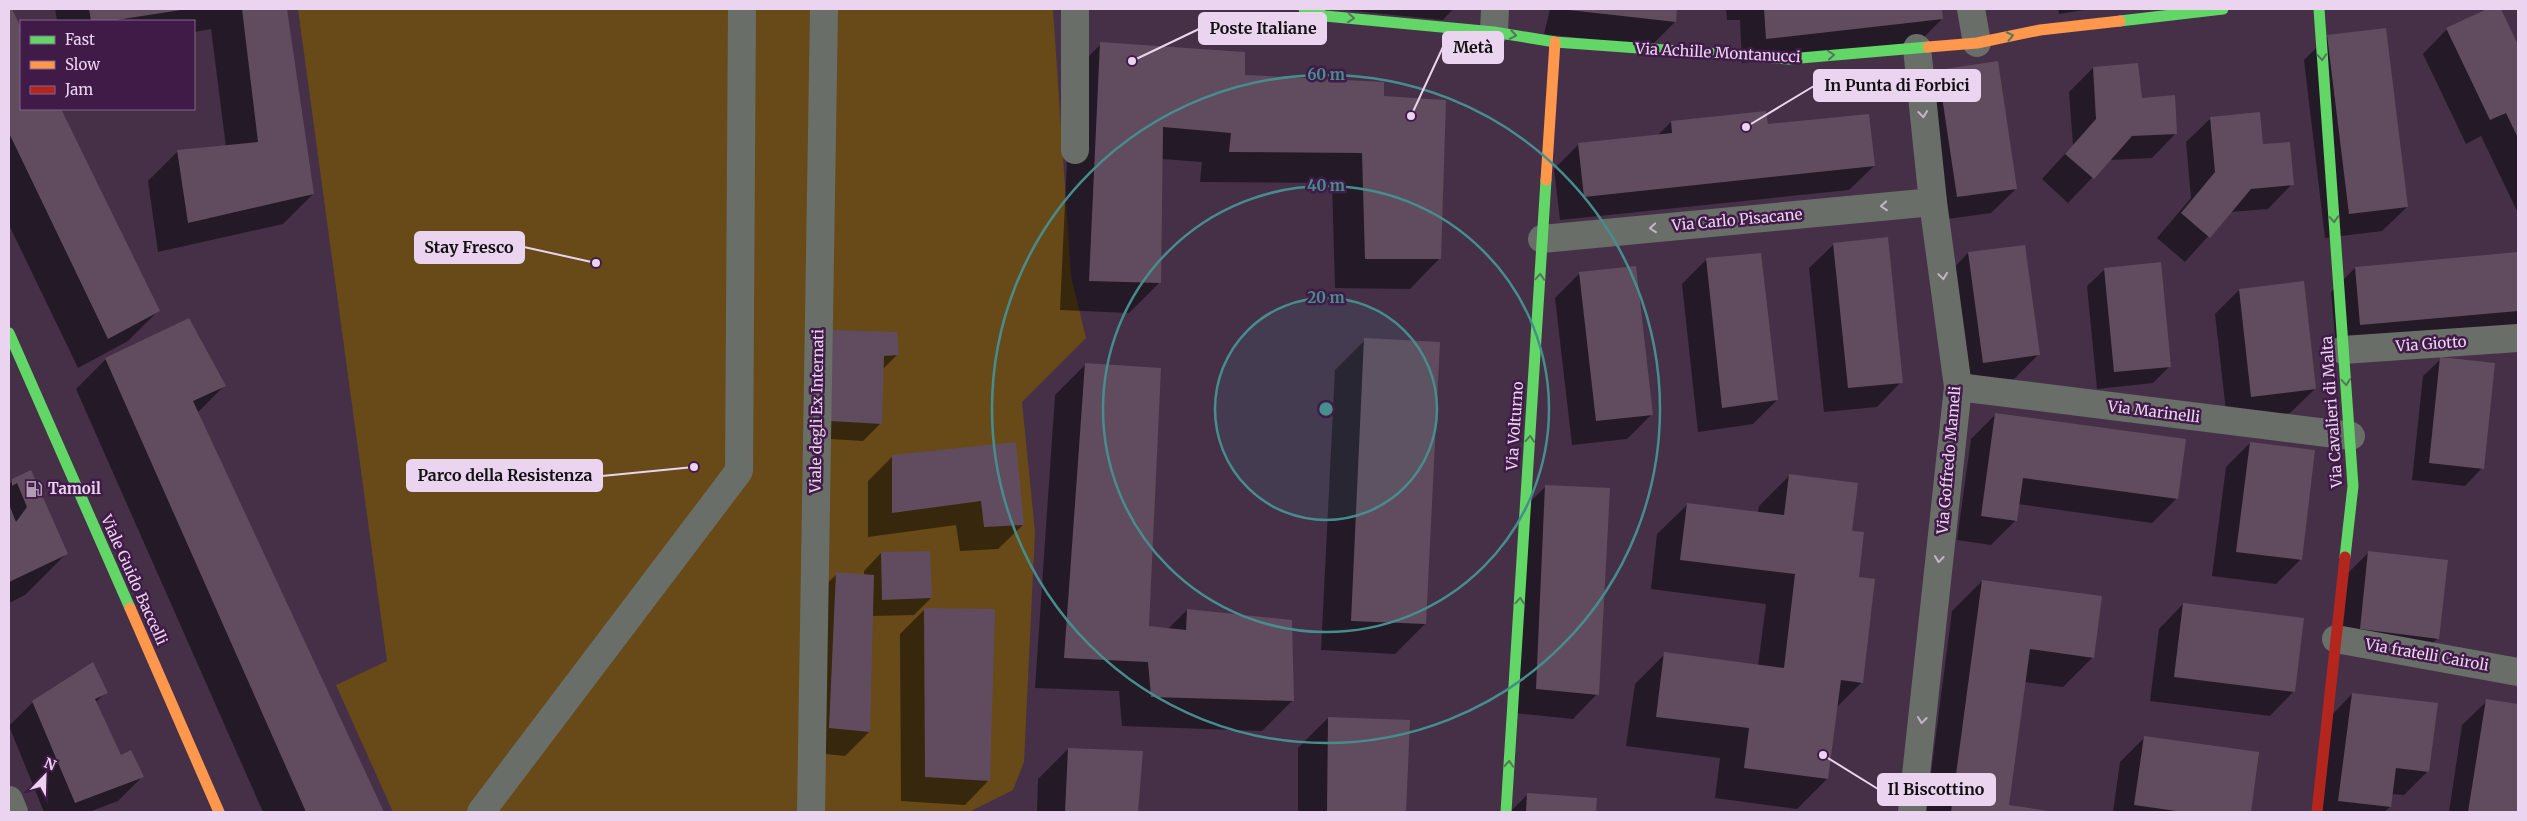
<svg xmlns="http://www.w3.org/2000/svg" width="2527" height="821" font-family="Merriweather,serif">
  <rect width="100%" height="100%" fill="#453048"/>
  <polygon fill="#674a18" points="298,9 1053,9 1071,276 1086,338 1022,402 1035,532 1024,762 1013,790 969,812 393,812 336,685 387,661"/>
  <g fill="#0007">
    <polygon points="9,9 21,32 21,109 59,109 158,311 128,341 78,368 9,225"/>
    <polygon points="55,9 285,9 313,194 283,224 158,252 148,181 178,151 226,147 211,29 194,32 194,21 57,21"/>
    <polygon points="1334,9 1453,9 1443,20"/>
    <polygon points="1550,9 1676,9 1675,22 1651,46 1544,34"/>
    <polygon points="1726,9 1940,9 1942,19 1918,43 1742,63 1740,20 1727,20"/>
    <polygon points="2058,9 2090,9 2059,14"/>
    <polygon points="2490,9 2500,9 2518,48 2518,213 2481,136 2466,144 2423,54 2447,29"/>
    <polygon points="2328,36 2407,207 2382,231 2325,238 2304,60"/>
    <polygon points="1101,44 1244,77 1383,98 1440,258 1410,289 1335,288 1332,183 1200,182 1202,162 1162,159 1159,283 1129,313 1060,310 1071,74"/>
    <polygon points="2093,68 2141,100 2176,133 2152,158 2109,160 2068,203 2042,179 2073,145 2069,92"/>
    <polygon points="1939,72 2016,189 1991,213 1933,221 1914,96"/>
    <polygon points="2211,118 2262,145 2292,184 2268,209 2230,212 2185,262 2157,238 2191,198 2186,142"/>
    <polygon points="1671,122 1767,126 1874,166 1849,190 1560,220 1554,169 1579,144 1657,136"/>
    <polygon points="1834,244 1901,382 1877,407 1824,412 1809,268"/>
    <polygon points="1968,253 2039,354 2014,379 1959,386 1944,278"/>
    <polygon points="2518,253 2518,332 2336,348 2331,292 2355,268"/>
    <polygon points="1706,260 1777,400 1753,424 1698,432 1682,284"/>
    <polygon points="2105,269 2170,366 2153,383 2097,389 2087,286"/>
    <polygon points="1579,274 1652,414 1627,439 1572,445 1555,298"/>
    <polygon points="2239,290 2315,389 2290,413 2227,420 2215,314"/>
    <polygon points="1365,340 1425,624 1395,654 1321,650 1335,370"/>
    <polygon points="814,348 898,354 882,370 880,424 863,441 813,438"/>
    <polygon points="106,359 224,386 197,413 383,812 263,812 76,389"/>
    <polygon points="2441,359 2482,468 2465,486 2412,480 2423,376"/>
    <polygon points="1085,365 1147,627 1168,629 1187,610 1292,701 1262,731 1122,726 1119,691 1035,688 1055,395"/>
    <polygon points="1995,415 2177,498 2152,523 2018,504 2016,520 1991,545 1957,540 1971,439"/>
    <polygon points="1015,443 1023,525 998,549 960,551 956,525 868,537 868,481 892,457"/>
    <polygon points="2250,443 2301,559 2276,584 2212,576 2226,467"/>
    <polygon points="30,472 66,554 25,595 9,603 9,484"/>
    <polygon points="1789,476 1851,532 1857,578 1862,682 1836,708 1827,779 1797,809 1715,798 1720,758 1626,746 1635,684 1665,654 1758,666 1766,604 1651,589 1657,534 1688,504 1758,513 1759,506"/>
    <polygon points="1546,486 1597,694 1573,719 1513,713 1521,511"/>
    <polygon points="2369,552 2438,638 2413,663 2336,653 2344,577"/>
    <polygon points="881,553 931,598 914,615 872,616 869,732 845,756 805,752 812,598 837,574 864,575 864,571"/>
    <polygon points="1982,581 2093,657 2063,687 2024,682 2008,806 2054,812 1926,812 1952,611"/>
    <polygon points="2183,604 2294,691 2270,716 2150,701 2159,629"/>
    <polygon points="925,609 989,780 965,805 901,801 900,634"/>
    <polygon points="106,692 95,703 121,757 142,777 118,801 89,812 44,812 9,726 33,702"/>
    <polygon points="2352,694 2428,771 2404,795 2391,794 2390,807 2384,812 2316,812 2328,719"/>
    <polygon points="2487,701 2518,706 2518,812 2449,812 2462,725"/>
    <polygon points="1328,718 1408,721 1405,812 1298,812 1298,748"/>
    <polygon points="2144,738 2257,753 2249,812 2113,812 2120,762"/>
    <polygon points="1068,749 1141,752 1136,812 1037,812 1038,779"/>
    <polygon points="1528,794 1595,799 1594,812 1510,812"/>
  </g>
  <g fill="#604c5e">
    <polygon points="9,9 12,9 21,28 21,109 61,109 160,311 108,339 9,133"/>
    <polygon points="89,9 180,9 181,10 110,21 91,21"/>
    <polygon points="242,9 287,9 314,194 188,223 177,150 258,142"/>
    <polygon points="1570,9 1677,9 1676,22 1569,10"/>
    <polygon points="1764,9 1942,9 1943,19 1766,39"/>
    <polygon points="2487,9 2501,9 2518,45 2518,138 2506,113 2490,120 2446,28"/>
    <polygon points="2386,28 2408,207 2349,214 2327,35"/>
    <polygon points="1100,42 1245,52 1245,75 1384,82 1384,96 1446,100 1441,259 1365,259 1362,153 1229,152 1231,133 1163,127 1161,283 1089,281"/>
    <polygon points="1998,61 2017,189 1957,197 1938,70"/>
    <polygon points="2138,63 2142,98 2175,95 2177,134 2132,136 2094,179 2065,154 2096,119 2093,67"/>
    <polygon points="1766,111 1768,124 1869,114 1875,166 1584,197 1578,143 1672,133 1671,121"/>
    <polygon points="2260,112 2263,144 2290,142 2294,185 2251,189 2210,238 2181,213 2215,172 2210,117"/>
    <polygon points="1888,237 1903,383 1848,388 1833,243"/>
    <polygon points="2025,245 2040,355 1983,363 1968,252"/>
    <polygon points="2518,252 2518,311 2360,325 2355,267"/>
    <polygon points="1761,253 1778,400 1722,408 1706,258"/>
    <polygon points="2161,262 2171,367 2114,372 2104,268"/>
    <polygon points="1636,266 1653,415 1596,421 1579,272"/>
    <polygon points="2304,281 2316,389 2251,397 2239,289"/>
    <polygon points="189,318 226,386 193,401 384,812 306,812 105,358"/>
    <polygon points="831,330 897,332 899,355 884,356 882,424 830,421"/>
    <polygon points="1364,338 1440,342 1426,624 1351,621"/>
    <polygon points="2440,357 2495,363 2484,469 2429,463"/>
    <polygon points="1085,363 1161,368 1149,626 1186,630 1187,609 1292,620 1294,701 1151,697 1148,662 1064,658"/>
    <polygon points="1995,413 2186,439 2178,499 2023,478 2017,521 1981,516"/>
    <polygon points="1016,442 1024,525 984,527 981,501 892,513 892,455"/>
    <polygon points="2250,442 2315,450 2302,560 2236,552"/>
    <polygon points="31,470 68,554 9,582 9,504 16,522 27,507 17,483 12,486 12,479"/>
    <polygon points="1789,474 1858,483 1852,531 1864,532 1859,577 1875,579 1863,683 1841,680 1828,779 1744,768 1749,728 1656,717 1664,652 1784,668 1795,574 1680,560 1687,503 1784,515"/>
    <polygon points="1545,485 1610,488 1599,695 1536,689"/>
    <polygon points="930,551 932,598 882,600 881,552"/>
    <polygon points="2368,551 2448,560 2439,639 2360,629"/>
    <polygon points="836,572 874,575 870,732 829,728"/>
    <polygon points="1982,580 2102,596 2094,658 2030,649 2009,805 2055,812 1951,812"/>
    <polygon points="2183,603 2304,618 2295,692 2174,677"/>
    <polygon points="924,608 995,609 990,781 925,777"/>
    <polygon points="93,662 108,693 95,699 121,755 131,750 144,777 75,803 32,701"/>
    <polygon points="2352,693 2438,703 2429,772 2396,768 2391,807 2338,801"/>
    <polygon points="2486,699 2518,704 2518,812 2468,812"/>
    <polygon points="1328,717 1410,720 1406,812 1327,812"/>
    <polygon points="2144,736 2259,752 2251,812 2183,812 2134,805"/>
    <polygon points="1068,748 1143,751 1138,812 1065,812"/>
    <polygon points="1527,793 1597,798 1596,812 1526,812"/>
  </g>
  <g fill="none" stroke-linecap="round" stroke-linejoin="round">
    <g stroke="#6a6e69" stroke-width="28">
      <polyline points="1971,9 1977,43"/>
      <polyline points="1494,32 1495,9"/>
      <polyline points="1075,150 1075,9"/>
      <polyline points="1542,239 1933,202"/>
      <polyline points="2343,350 2518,338"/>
      <polyline points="1958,387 2351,436"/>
      <polyline points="2336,639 2518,672"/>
      <polyline points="9,800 14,812"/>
      <polyline points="481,812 739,471 742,9"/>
      <polyline points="811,812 824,9"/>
      <polyline points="1912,812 1958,387 1933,202 1917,48"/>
    </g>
    <g stroke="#63d668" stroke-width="11">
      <polyline points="1304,9 1325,16 1494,32 1555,42 1789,59 1928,47"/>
      <polyline points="2319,9 2353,486 2345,557"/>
      <polyline points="2120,21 2223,9"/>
      <polyline points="9,333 130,608"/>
      <polyline points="1506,812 1546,180"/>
    </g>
    <g stroke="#ff974d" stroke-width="11">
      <polyline points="1928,47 1977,43 2040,30 2120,21"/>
      <polyline points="1546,180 1555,42"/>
      <polyline points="130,608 219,812"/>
    </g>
    <polyline stroke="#b3261e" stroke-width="11" points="2317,812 2345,557"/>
  </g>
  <defs><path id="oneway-chevron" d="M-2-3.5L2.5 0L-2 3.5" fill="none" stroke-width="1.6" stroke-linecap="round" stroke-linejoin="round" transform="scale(1.25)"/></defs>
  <g stroke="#527858">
    <use href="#oneway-chevron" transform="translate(1351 18) rotate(5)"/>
    <use href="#oneway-chevron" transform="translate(1513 35) rotate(10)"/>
    <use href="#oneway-chevron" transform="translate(2010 36) rotate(-12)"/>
    <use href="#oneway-chevron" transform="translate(1831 55) rotate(-5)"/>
    <use href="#oneway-chevron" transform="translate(2322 57) rotate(86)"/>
    <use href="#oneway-chevron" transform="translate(2334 219) rotate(86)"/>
    <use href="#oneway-chevron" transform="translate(1540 277) rotate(-86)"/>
    <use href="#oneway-chevron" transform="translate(2346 382) rotate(85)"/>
    <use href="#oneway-chevron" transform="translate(1530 439) rotate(-86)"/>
    <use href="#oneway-chevron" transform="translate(1520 601) rotate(-86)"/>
    <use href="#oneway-chevron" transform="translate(1509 764) rotate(-86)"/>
  </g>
  <g stroke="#c4b5c7">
    <use href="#oneway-chevron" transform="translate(1923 114) rotate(84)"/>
    <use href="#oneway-chevron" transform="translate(1884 206) rotate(175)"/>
    <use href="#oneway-chevron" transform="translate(1653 228) rotate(175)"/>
    <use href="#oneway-chevron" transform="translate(1943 276) rotate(82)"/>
    <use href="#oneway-chevron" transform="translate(1939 559) rotate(96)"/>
    <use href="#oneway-chevron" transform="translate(1922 720) rotate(96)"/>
  </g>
  <circle cx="1326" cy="409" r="111" fill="#468e8e" fill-opacity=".12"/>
  <g fill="none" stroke="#468e8e" stroke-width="2.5">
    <circle cx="1326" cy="409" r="111"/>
    <circle cx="1326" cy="409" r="223"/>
    <circle cx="1326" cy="409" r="334"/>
  </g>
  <defs>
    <g id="fuel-bare" transform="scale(1.35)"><path d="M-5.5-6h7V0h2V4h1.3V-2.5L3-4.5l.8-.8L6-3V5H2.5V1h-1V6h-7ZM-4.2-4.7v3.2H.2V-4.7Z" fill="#b19bb5" stroke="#411b48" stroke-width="2.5" paint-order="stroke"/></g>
  </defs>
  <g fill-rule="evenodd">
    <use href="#fuel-bare" x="34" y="489"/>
  </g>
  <g text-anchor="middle" stroke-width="5" stroke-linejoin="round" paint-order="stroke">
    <g font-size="15" fill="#ebd4ef" stroke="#411b48">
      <text transform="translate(1718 53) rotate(3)" y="5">Via Achille Montanucci</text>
      <text transform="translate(1737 220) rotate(-5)" y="5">Via Carlo Pisacane</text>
      <text transform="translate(2431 344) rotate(-4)" y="5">Via Giotto</text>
      <text transform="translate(817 411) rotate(-89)" y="5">Viale degli Ex Internati</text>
      <text transform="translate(2154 412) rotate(7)" y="5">Via Marinelli</text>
      <text transform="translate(2332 412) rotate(-94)" y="5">Via Cavalieri di Malta</text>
      <text transform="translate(1515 426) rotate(-86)" y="5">Via Volturno</text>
      <text transform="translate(1949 460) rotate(-85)" y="5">Via Goffredo Mameli</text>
      <text transform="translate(134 580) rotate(66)" y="5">Viale Guido Baccelli</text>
      <text transform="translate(2427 655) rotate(10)" y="5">Via fratelli Cairoli</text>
    </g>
    <g font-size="15" font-weight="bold" fill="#ebd4ef" stroke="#411b48" text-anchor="start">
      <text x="48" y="494">Tamoil</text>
    </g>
  </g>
  <circle cx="1326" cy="409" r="8" fill="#468e8e" stroke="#411b48" stroke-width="2.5"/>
  <g font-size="15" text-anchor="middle" font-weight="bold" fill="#468e8e" stroke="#411b48" stroke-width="5" stroke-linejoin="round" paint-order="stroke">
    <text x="1326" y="80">60 m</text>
    <text x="1326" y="191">40 m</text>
    <text x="1326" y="303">20 m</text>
  </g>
  <path fill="none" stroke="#ebd4ef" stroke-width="2" d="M1132 61L1199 29M1411 116L1443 47M1746 127L1814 86M596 263L524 247M694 467L602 476M1823 755L1878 789"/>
  <g fill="#ebd4ef" stroke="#411b48" stroke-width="2">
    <circle cx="1132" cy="61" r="5"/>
    <circle cx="1411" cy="116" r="5"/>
    <circle cx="1746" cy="127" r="5"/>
    <circle cx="596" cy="263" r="5"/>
    <circle cx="694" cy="467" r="5"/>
    <circle cx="1823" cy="755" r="5"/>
  </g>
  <g fill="#ebd4ef" stroke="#ebd4ef" stroke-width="2">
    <rect x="1199" y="13" width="127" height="31" rx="5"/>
    <rect x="1443" y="32" width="60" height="31" rx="5"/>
    <rect x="1814" y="70" width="166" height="31" rx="5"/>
    <rect x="415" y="232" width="109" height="31" rx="5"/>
    <rect x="407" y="460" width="195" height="31" rx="5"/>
    <rect x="1878" y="774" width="117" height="31" rx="5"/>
  </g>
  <g font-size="16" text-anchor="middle" font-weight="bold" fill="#111">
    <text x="1263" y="34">Poste Italiane</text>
    <text x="1473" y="53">Metà</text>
    <text x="1897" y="91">In Punta di Forbici</text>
    <text x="469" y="253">Stay Fresco</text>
    <text x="505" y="481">Parco della Resistenza</text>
    <text x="1936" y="795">Il Biscottino</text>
  </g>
  <rect width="2527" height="821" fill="none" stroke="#ebd4ef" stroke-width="20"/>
  <rect x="20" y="20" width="175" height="90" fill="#411b48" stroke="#85658b"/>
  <rect x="30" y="36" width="25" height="8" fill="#63d668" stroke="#85658b"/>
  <text x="65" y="45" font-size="15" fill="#ebd4ef">Fast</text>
  <rect x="30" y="61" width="25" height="8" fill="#ff974d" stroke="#85658b"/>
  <text x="65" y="70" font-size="15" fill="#ebd4ef">Slow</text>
  <rect x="30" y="86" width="25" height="8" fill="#b3261e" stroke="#85658b"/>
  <text x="65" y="95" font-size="15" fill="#ebd4ef">Jam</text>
  <g transform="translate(45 776) rotate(23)" stroke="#411b48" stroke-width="4" paint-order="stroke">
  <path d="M0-4L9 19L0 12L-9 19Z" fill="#ebd4ef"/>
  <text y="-8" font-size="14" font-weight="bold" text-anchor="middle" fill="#ebd4ef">N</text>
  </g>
</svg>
